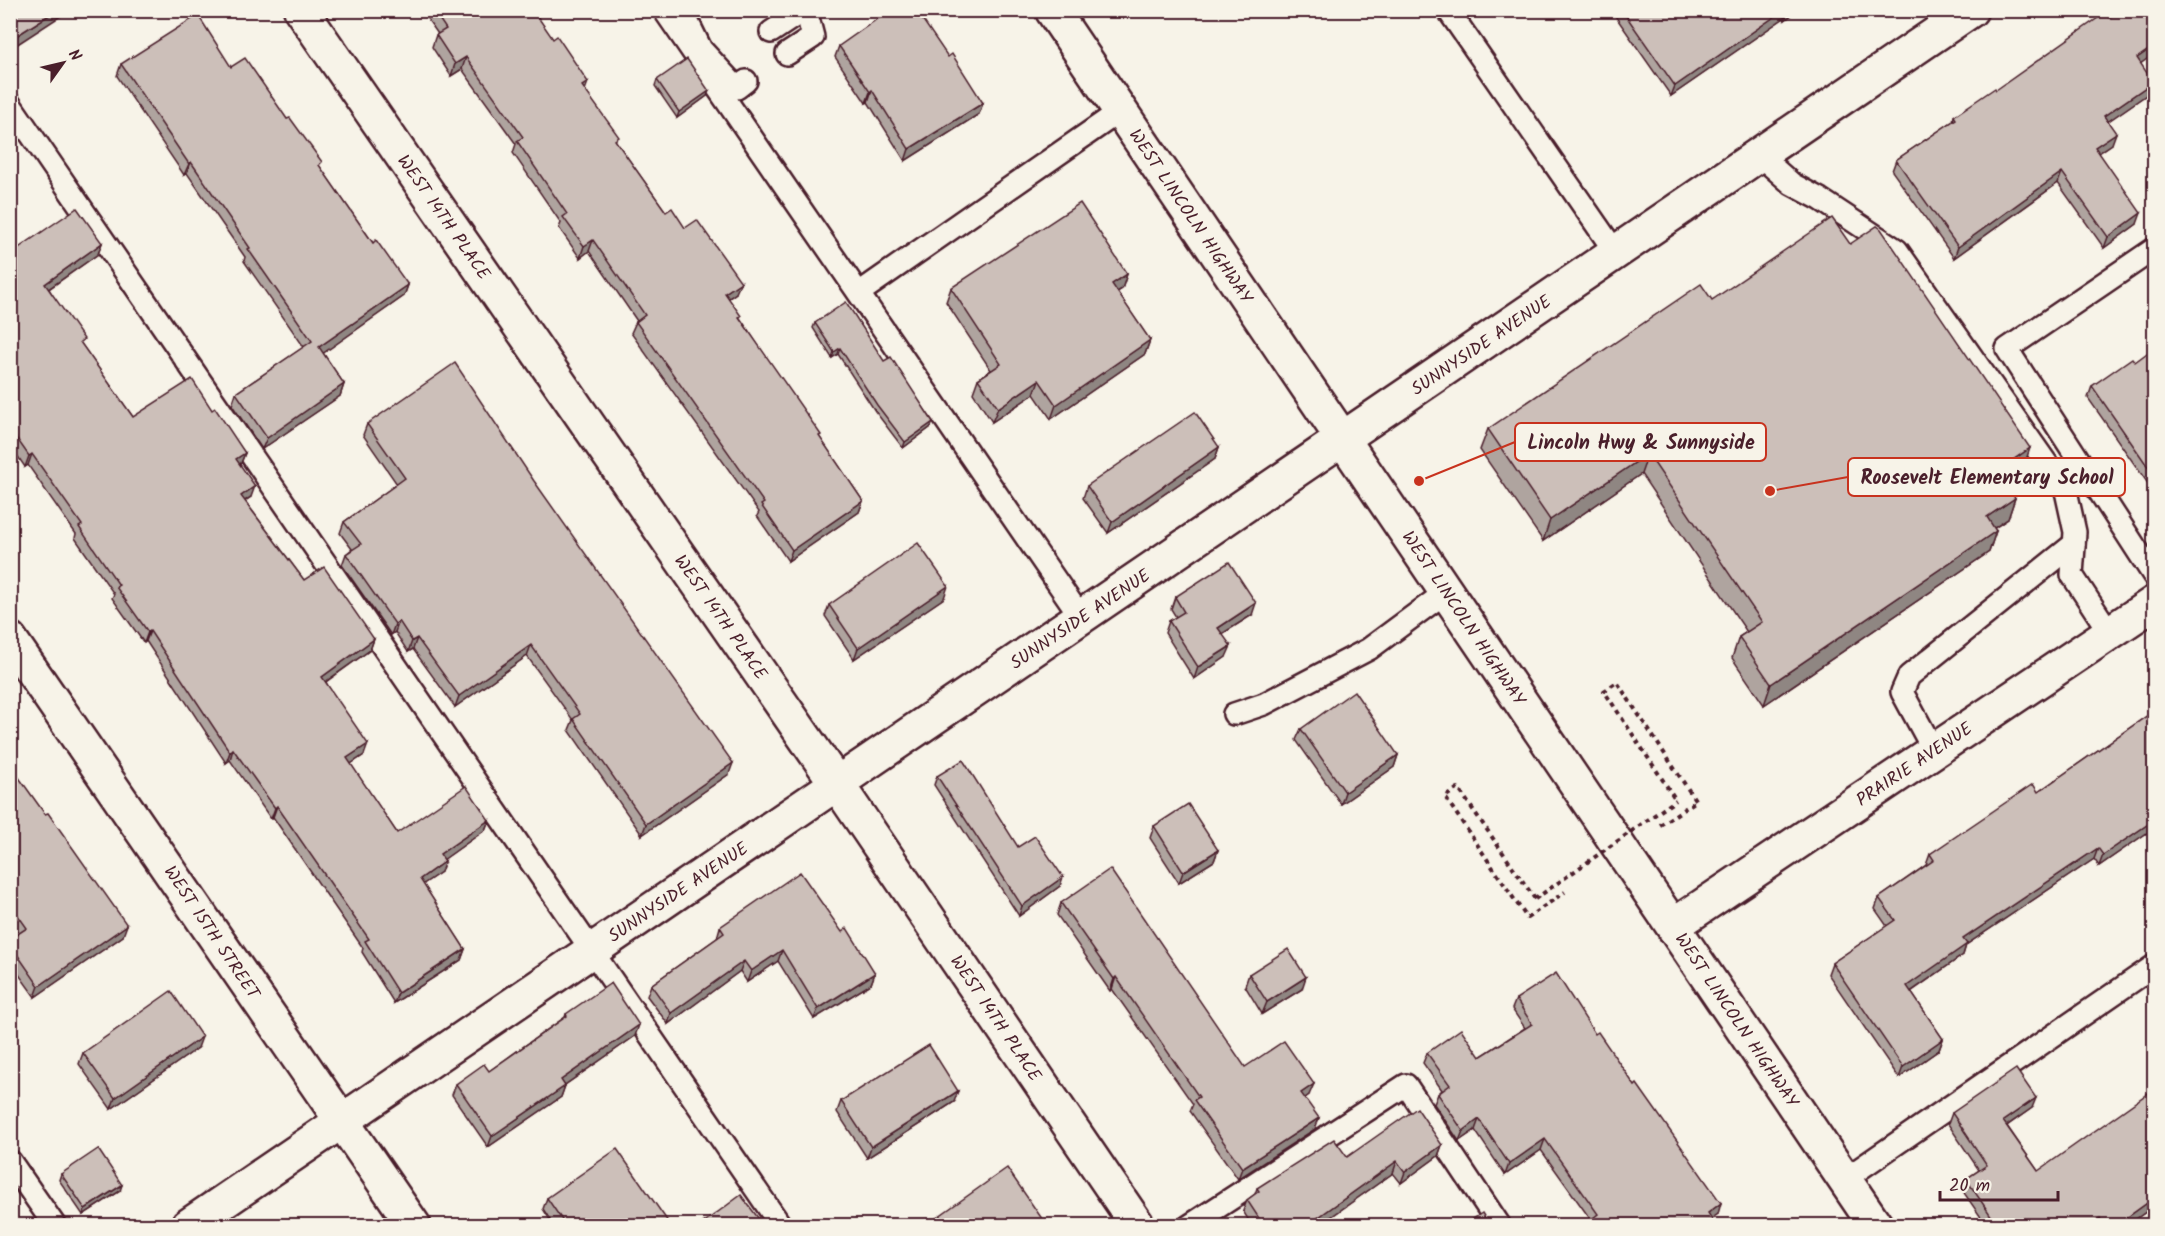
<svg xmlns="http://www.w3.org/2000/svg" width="2165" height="1236" font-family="Kalam,sans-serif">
  <rect width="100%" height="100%" fill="#f7f3e8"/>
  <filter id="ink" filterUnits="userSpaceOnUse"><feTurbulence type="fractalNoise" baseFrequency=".0167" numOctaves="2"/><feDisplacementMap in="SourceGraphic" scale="12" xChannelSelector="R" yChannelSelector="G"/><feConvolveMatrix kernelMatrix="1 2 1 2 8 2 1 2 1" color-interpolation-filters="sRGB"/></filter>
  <g filter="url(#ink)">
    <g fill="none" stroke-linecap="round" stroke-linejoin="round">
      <g stroke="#4a1f2b" stroke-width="26">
        <g id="lane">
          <polyline points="664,10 1081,617"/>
          <polyline points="682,10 701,49 737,88 746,81"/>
          <polyline points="1448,10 1616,253"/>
          <polyline points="771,32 798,14 798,10"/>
          <polyline points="787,54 813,37 806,10"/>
          <polyline points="10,104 781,1226"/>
          <polyline points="1759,155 1792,184 1820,199 1897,250 2066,491 2075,532 2072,575 2110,633"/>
          <polyline points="2154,249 2007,349 2154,576"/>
          <polyline points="859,293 1120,111"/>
          <polyline points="1234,714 1264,704 1369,649 1446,592"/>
          <polyline points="1934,751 1902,692 1909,676 2074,544"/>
          <polyline points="10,1161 55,1226"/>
          <polyline points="1845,1179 2154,966"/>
          <polyline points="1189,1226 1406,1085 1500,1226"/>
        </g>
      </g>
      <g stroke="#4a1f2b" stroke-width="38">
        <g id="street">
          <polyline points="301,10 837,784 1138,1226"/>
          <polyline points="10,639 414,1226"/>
          <polyline points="1673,926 2154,603"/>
          <polyline points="188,1226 1971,10"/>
        </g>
      </g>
      <g stroke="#4a1f2b" stroke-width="38">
        <polyline id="primary" points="1052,10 1876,1226"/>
      </g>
      <g stroke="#4a1f2b" stroke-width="4" stroke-dasharray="4.5 4.5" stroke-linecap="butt">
        <polyline points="1660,825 1696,801 1617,682 1604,691 1676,800"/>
        <polyline points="1535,899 1458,788 1445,797 1527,918 1565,892"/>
      </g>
      <use href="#lane" stroke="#f7f3e8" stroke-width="21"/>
      <use href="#street" stroke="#f7f3e8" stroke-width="33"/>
      <use href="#primary" stroke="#f7f3e8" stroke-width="33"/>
      <polyline stroke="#4a1f2b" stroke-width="4" stroke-dasharray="4.5 4.5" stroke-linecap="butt" points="1535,899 1676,800"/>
    </g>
    <g fill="#afa49f" stroke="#4a1f2b" stroke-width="1.5">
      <polygon points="421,10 533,10 585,90 617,143 666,212 685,228 736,293 728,299 740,318 820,438 863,501 859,512 788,561 757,516 759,512 631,333 636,322 637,321 589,251 580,258 559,228 561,223 513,153 516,144 462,69 451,76 432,47 436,35 438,34"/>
      <polygon points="1611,10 1798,10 1785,20 1784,18 1671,96"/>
      <polygon points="839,46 948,57 983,103 979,114 905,161 868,102 866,103 835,57"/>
      <polygon points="121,64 231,67 320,167 373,243 408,285 404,296 323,353 344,384 340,396 262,449 232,405 236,393 304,347 244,261 245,257 187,173 184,175 117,76"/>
      <polygon points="2141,64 2149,93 2108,121 2112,144 2099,153 2137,224 2104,248 2058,183 1954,258 1892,171 1896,160 1953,121 1954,116 1996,90"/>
      <polygon points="657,80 707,96 677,118 655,86"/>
      <polygon points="10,240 17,249 102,243 98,254 49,289 82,345 133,417 212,410 245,453 241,463 240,464 251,497 245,501 304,580 374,639 370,650 326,682 364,755 350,764 397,833 489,820 485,830 444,859 441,872 423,884 465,949 461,960 394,1003 362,952 363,948 273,817 271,819 230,760 226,763 146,641 144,643 112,598 114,594 75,538 76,534 28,465 25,467 10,445"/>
      <polygon points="1850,244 2023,469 2004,482 2015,498 2008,519 1994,528 1996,531 1989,552 1764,705 1732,658 1739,637 1747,632 1641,474 1543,541 1480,450 1488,429 1712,300"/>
      <polygon points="1127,274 1122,289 1117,292 1150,340 1145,354 1051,419 1034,394 992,422 973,393 978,379 991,370 946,302 951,288"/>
      <polygon points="815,323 884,361 931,427 903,448 875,411 838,354 832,358 813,328"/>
      <polygon points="2135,362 2154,482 2149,485 2088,398 2092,386"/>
      <polygon points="367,424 729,774 642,835 569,730 573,720 527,656 455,707 413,649 408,652 395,632 391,635 342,565 346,554 352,549 340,533 344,522 397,484 363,435"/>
      <polygon points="1219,447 1215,459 1108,533 1083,498 1087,486"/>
      <polygon points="1175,597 1252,615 1222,634 1226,657 1194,679 1165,633 1169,621 1176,617 1171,609"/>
      <polygon points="944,598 854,659 825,616 829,605"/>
      <polygon points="2154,711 2154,836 2151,830 2099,866 2094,859 1966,945 1963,955 1911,992 1943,1039 1939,1050 1899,1078 1828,974 1832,963 1887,926 1875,909 1879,898 1926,865 1930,854 2038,792"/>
      <polygon points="1301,729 1398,755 1394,767 1341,804 1296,740"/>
      <polygon points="10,765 123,936 35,997 10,962 10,939 19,933 10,922"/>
      <polygon points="937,776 1018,847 1060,886 1019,916 934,785"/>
      <polygon points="1154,826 1218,850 1214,861 1179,883 1150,838"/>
      <polygon points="1061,903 1245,1067 1309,1095 1305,1098 1315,1129 1238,1179 1190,1111 1193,1104 1112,989 1110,991 1057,915"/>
      <polygon points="720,927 842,932 875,973 871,984 814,1019 778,961 747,982 740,971 668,1024 647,996 651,985 717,938"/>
      <polygon points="1249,974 1302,989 1262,1014 1245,986"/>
      <polygon points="1516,999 1595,1034 1718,1214 1711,1218 1591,1220 1541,1150 1505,1175 1475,1130 1459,1141 1434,1104 1438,1094 1442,1090 1423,1063 1427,1053 1480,1057 1525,1028 1512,1009"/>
      <polygon points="566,1014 635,1036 565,1085 561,1097 488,1147 452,1095 456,1084 489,1071 565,1017"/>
      <polygon points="198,1048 111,1109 79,1064 83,1053"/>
      <polygon points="841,1101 954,1102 867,1158 837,1112"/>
      <polygon points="2032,1108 2007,1126 2038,1171 2154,1206 2126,1226 1987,1226 1962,1190 1966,1179 1979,1170 1948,1124 1952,1113"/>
      <polygon points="1442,1145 1438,1156 1401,1183 1393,1173 1318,1226 1252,1226 1243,1211 1247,1200 1255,1194 1257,1188 1347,1157"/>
      <polygon points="61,1174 120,1191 83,1215 59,1180"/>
      <polygon points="547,1198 671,1226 554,1226 543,1209"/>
    </g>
    <g fill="#8f8682" stroke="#4a1f2b" stroke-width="1.5">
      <polygon points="57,10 70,10 10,49 10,40"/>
      <polygon points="1784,10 1787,10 1784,18 1671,96 1675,86"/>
      <polygon points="1788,10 1798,10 1785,20"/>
      <polygon points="2154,46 2154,54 2133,69 2137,58"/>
      <polygon points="466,57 462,69 451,76 455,64"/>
      <polygon points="588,82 584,93 582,86"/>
      <polygon points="2153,82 2149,93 2100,127 2104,116"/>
      <polygon points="872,90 868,102 866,103 870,92"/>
      <polygon points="709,91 707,96 677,118 679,112"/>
      <polygon points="983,103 979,114 905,161 909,149"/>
      <polygon points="2116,133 2112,144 2091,158 2095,147"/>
      <polygon points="191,162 187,173 184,175 189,164"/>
      <polygon points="2062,172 2058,183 1954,258 1958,247"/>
      <polygon points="2141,213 2137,224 2104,248 2108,237"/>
      <polygon points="593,240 589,251 580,258 584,246"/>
      <polygon points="102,243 98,254 41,294 45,284"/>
      <polygon points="1127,274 1122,289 1107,298 1112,284"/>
      <polygon points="741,282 736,293 720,304 725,293"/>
      <polygon points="408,285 404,296 315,359 319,347"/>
      <polygon points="1150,340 1145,354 1051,419 1056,405"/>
      <polygon points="840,348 838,354 832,358 834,352"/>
      <polygon points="1039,380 1034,394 992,422 998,408"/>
      <polygon points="344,384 340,396 262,449 267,438"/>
      <polygon points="933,422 931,427 903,448 905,442"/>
      <polygon points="1219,447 1215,459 1108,533 1112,522"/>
      <polygon points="2030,448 2023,469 1989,492 1997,471"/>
      <polygon points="245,453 241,463 232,470 236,459"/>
      <polygon points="32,454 28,465 25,467 29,456"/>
      <polygon points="1648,454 1641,474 1543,541 1550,520"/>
      <polygon points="2154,473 2154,482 2149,485 2153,474"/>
      <polygon points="255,486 251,497 237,506 241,496"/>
      <polygon points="2015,498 2008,519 1979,538 1987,517"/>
      <polygon points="863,501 859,512 788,561 792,550"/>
      <polygon points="1996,531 1989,552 1764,705 1771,684"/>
      <polygon points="948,586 944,598 854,659 858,648"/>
      <polygon points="1256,603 1252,615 1214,639 1218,628"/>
      <polygon points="399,621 395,632 391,635 395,624"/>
      <polygon points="150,631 146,641 144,643 148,632"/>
      <polygon points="417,638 413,649 408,652 412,641"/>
      <polygon points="374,639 370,650 318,687 322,677"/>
      <polygon points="531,645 527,656 455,707 459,696"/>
      <polygon points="1231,646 1226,657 1194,679 1198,667"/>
      <polygon points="368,744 364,755 343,769 347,758"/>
      <polygon points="233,749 230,760 226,763 230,752"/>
      <polygon points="1398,755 1394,767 1341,804 1345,792"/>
      <polygon points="733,763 729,774 642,835 646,824"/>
      <polygon points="277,806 273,817 271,819 275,808"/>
      <polygon points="489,820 485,830 436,865 440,854"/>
      <polygon points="2154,820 2151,830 2099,866 2103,855"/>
      <polygon points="2098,848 2094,859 1966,945 1963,955 1903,997 1907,986 1963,939"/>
      <polygon points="1218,850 1214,861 1179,883 1183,872"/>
      <polygon points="445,861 441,872 416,889 420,879"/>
      <polygon points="1063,877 1060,886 1019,916 1022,906"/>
      <polygon points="127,925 123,936 35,997 39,986"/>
      <polygon points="465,949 461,960 394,1003 398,993"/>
      <polygon points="782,950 778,961 747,982 751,971"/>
      <polygon points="744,961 740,971 668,1024 671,1013"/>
      <polygon points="875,973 871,984 814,1019 818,1009"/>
      <polygon points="1116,977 1112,989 1110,991 1114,979"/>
      <polygon points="1306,977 1302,989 1262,1014 1267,1002"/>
      <polygon points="639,1025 635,1036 556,1091 561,1080"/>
      <polygon points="202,1037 198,1048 111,1109 115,1098"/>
      <polygon points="1943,1039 1939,1050 1899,1078 1903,1067"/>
      <polygon points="1314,1084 1309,1095 1297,1104 1301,1093"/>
      <polygon points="565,1086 561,1097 488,1147 492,1136"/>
      <polygon points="958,1091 954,1102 867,1158 871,1147"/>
      <polygon points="2036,1098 2032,1108 1999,1131 2003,1121"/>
      <polygon points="1319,1118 1315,1129 1238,1179 1242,1168"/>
      <polygon points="1479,1119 1475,1130 1459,1141 1463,1131"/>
      <polygon points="1545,1139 1541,1150 1505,1175 1509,1164"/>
      <polygon points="1442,1145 1438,1156 1401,1183 1405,1172"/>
      <polygon points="1397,1161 1393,1173 1318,1226 1306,1226"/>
      <polygon points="122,1185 120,1191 83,1215 85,1209"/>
      <polygon points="2154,1198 2154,1206 2126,1226 2115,1226"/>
      <polygon points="1721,1203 1718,1214 1704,1224 1708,1213"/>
      <polygon points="2100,1218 2098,1226 2090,1226"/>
    </g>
    <g fill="#ccbfb9" stroke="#4a1f2b" stroke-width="1.5">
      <polygon points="10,10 57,10 10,40"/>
      <polygon points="433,10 533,10 553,39 557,36 588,82 582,86 619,137 615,140 666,212 672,208 685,228 697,220 741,282 725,293 741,316 739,317 821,435 819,436 863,501 792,550 761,505 764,503 636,322 645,315 593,240 584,246 563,217 567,214 517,141 523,137 466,57 455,64 436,35 446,29"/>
      <polygon points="890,10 916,10 948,57 952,54 983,103 909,149 872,90 870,92 839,46"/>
      <polygon points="1622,10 1784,10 1675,86"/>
      <polygon points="2119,10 2154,10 2154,46 2137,58 2153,82 2104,116 2116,133 2095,147 2141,213 2108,237 2062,172 1958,247 1896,160 1956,119 1954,116 1995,88 1996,90 2105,13 2109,18"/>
      <polygon points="198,15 231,67 245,58 287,119 290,118 322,162 319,165 373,243 376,240 408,285 319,347 344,384 267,438 236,393 312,341 248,249 250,248 191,162 189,164 121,64"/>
      <polygon points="687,59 709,91 679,112 657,80"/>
      <polygon points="1080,203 1127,274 1112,284 1150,340 1056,405 1039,380 998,408 978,379 1001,364 951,288"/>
      <polygon points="77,208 102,243 45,284 84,339 80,342 133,417 192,379 212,410 215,408 245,453 236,459 255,486 241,496 304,580 324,567 374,639 322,677 368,744 347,758 397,833 466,786 489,820 440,854 445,861 420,879 465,949 398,993 365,941 369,939 277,806 275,808 233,749 230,752 150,631 148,632 116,587 119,585 79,527 82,525 32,454 29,456 10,429 10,240 17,249"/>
      <polygon points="1832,218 1850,244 1877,226 1881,229 2030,448 1997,471 2015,498 1987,517 1996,531 1771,684 1739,637 1762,622 1648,454 1550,520 1488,429 1701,284 1712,300"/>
      <polygon points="846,302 884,361 891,357 933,422 905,442 877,405 840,348 834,352 815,323"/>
      <polygon points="2154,348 2154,473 2153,474 2092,386 2132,358 2135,362"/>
      <polygon points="455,363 534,481 733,763 646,824 573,719 580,714 531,645 459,696 417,638 412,641 399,621 395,624 346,554 361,544 344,522 405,478 367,424"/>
      <polygon points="1195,412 1219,447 1112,522 1087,486"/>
      <polygon points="918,543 948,586 858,648 829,605"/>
      <polygon points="1229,562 1256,603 1218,628 1231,646 1198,667 1169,621 1184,612 1175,597"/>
      <polygon points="1354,691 1398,755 1345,792 1301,729"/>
      <polygon points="2154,711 2154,820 2103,855 2098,848 1963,939 1967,944 1907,986 1943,1039 1903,1067 1832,963 1895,920 1879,898 1934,860 1930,854 2033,784 2038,792"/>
      <polygon points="963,760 1018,847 1035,836 1063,877 1022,906 937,776"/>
      <polygon points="10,765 45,814 48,813 127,925 39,986 10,944 10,939 27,928 10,904"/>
      <polygon points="1188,804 1218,850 1183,872 1154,826"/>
      <polygon points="1110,869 1245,1067 1284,1041 1314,1084 1301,1093 1319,1118 1242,1168 1194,1100 1199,1097 1116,977 1114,979 1061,903"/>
      <polygon points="800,872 842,932 847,928 875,973 818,1009 782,950 751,971 744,961 671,1013 651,985 724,933 720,927"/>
      <polygon points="1288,949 1306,977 1267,1002 1249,974"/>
      <polygon points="1556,973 1595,1034 1598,1032 1635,1086 1637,1084 1721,1203 1708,1213 1716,1226 1583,1226 1598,1214 1545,1139 1509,1164 1479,1119 1463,1131 1438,1094 1450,1085 1427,1053 1461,1029 1480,1057 1532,1024 1516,999"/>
      <polygon points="611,983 639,1025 561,1080 565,1086 492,1136 456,1084 484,1064 489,1071 567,1016 566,1014"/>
      <polygon points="171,991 202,1037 115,1098 83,1053"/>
      <polygon points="929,1045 958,1091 871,1147 841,1101"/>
      <polygon points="2016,1069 2036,1098 2003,1121 2038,1171 2154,1089 2154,1198 2115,1226 2105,1226 2100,1218 2090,1226 1998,1226 1966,1179 1987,1165 1952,1113"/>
      <polygon points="1417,1108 1442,1145 1405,1172 1397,1161 1306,1226 1264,1226 1247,1200 1259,1191 1257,1188 1334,1139 1347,1157"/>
      <polygon points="98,1149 122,1185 85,1209 61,1174"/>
      <polygon points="617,1149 671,1226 566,1226 547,1198"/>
      <polygon points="1007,1168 1047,1226 925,1226"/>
      <polygon points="741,1195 764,1226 699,1226"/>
      <polygon points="1482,1213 1490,1226 1463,1226"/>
    </g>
  </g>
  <g text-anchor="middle" stroke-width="4.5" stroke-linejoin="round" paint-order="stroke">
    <g font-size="18" fill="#4a1f2b" stroke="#f7f3e8">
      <text transform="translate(1191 216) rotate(56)" y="6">WEST LINCOLN HIGHWAY</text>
      <text transform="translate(444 217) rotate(55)" y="6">WEST 14TH PLACE</text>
      <text transform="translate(1481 345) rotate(-34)" y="6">SUNNYSIDE AVENUE</text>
      <text transform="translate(721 617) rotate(55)" y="6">WEST 14TH PLACE</text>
      <text transform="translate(1464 618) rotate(56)" y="6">WEST LINCOLN HIGHWAY</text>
      <text transform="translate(1080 619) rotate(-34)" y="6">SUNNYSIDE AVENUE</text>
      <text transform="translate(1914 764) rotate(-34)" y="6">PRAIRIE AVENUE</text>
      <text transform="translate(678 892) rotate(-34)" y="6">SUNNYSIDE AVENUE</text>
      <text transform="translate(212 932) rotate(56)" y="6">WEST 15TH STREET</text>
      <text transform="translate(996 1018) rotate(56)" y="6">WEST 14TH PLACE</text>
      <text transform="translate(1737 1020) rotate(56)" y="6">WEST LINCOLN HIGHWAY</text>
    </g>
  </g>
  <path fill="none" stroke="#c8321e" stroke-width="2" d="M1419 481L1515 442M1770 491L1848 477"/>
  <g fill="#c8321e" stroke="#f7f3e8" stroke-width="2">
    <circle cx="1419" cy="481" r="6"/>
    <circle cx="1770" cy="491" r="6"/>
  </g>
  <g fill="#f7f3e8" stroke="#c8321e" stroke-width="2">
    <rect x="1515" y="423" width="251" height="38" rx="6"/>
    <rect x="1848" y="458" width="277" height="38" rx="6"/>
  </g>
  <g font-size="20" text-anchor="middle" font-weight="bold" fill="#4a1f2b">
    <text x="1641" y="449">Lincoln Hwy &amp; Sunnyside</text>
    <text x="1987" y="484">Roosevelt Elementary School</text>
  </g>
  <rect width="2165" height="1236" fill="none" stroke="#f7f3e8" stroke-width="36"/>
  <rect x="18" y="18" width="2129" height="1200" fill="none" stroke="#4a1f2b" stroke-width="2" filter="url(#ink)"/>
  <g transform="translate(63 63) rotate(56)" stroke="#f7f3e8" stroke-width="4.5" paint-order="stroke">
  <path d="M0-4.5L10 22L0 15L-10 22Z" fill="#4a1f2b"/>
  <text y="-9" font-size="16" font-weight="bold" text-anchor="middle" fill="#4a1f2b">N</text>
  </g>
  <path d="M1940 1191v9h118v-9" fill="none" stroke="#4a1f2b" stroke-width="3"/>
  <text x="1949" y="1191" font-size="18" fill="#4a1f2b" stroke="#f7f3e8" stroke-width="4.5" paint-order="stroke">20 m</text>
</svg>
